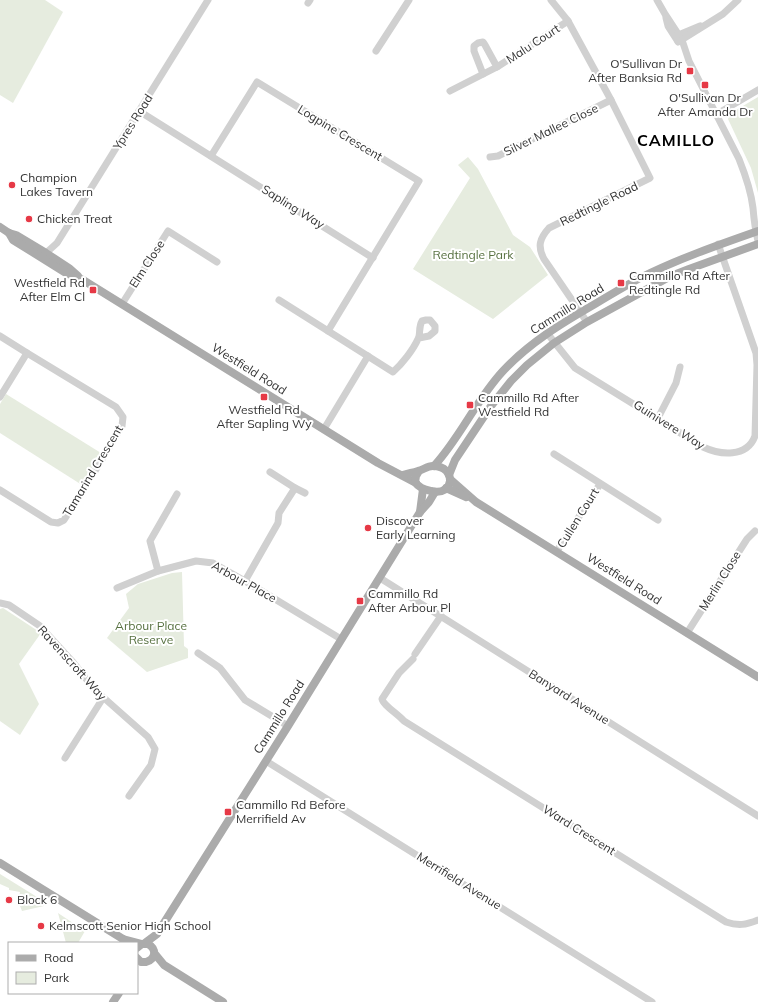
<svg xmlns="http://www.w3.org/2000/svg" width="758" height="1002" font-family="Mulish,sans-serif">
  <rect width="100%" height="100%" fill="#fff"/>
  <g fill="#e6ecdf">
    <polygon points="0,0 45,0 63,12 13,103 0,95"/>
    <polygon points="758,97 758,193 751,168 728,119 731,113"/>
    <polygon points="468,157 478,169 513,235 530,247 548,275 493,319 413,269 470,178 458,165"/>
    <polygon points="6,394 101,453 82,485 0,433 0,404"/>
    <polygon points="182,572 184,646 188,649 188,658 147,672 107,638 129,608 126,594 138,584 172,573"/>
    <polygon points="3,608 41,633 19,664 39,704 20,735 0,721 0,609"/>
    <polygon points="0,874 45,902 44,906 22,911 18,901 20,892 9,890 9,888 0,884"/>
    <polygon points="58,913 85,931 78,943 66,943"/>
  </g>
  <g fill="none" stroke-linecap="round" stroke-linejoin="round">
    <g stroke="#d0d0d0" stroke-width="7">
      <path d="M551,0L568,21L611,100L650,178L549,228C540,238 537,246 544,259L587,322"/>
      <path d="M657,0L665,14L682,40L689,61L739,159C745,174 751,191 753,208C754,220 755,229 758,241"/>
      <polyline points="308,3 310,0"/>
      <polyline points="666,18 668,26 677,40"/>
      <polyline points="676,36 700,26"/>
      <polyline points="678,42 723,14 738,0"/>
      <polyline points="376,51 409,0"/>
      <polyline points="483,74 474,51 474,46 478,43 483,42 485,45 497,67"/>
      <polyline points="450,91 497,67 568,21"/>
      <polyline points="139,111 373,258"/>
      <polyline points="717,114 758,90"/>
      <polyline points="211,156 257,82 419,181 328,331"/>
      <polyline points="490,157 498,156 611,100"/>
      <polyline points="44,257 46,253 57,243 208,0"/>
      <path d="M279,300L393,372C402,364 413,350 418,339C421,334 418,328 422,321L426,320H430L435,326V331L429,336L419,338"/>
      <polyline points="122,304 168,231 217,262"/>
      <path d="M547,333L575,368L703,447C720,455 747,458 755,436L757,365L756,353L718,244"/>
      <polyline points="0,336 27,353 0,397"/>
      <polyline points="658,418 676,383 680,367"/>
      <polyline points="324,429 368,356"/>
      <polyline points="554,454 658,520"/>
      <polyline points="295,488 305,493"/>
      <polyline points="0,490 51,522 58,523 64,520 95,471 122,426 123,417 116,407 27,353"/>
      <polyline points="557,551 600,484"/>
      <polyline points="158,571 150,541 177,494"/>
      <polyline points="380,578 758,816"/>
      <polyline points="245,581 278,523 279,513 295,488 270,472"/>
      <polyline points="117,588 158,571 196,561 213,563 245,581 341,639"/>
      <polyline points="0,603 9,605 40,626 72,661 95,690 148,737 155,749 151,765 129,796"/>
      <polyline points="687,633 747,539 755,531"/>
      <polyline points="198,653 220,668 245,700 288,726"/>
      <polyline points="415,654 441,616"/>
      <path d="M413,659L399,673L382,699C383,705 398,714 404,721L726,922C738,926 746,925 758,920"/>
      <polyline points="65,758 103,698"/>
      <polyline points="266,761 652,1002"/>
    </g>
    <g stroke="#ababab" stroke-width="8">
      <polyline points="0,227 9,233 16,235 46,253 69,268 78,276"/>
      <polyline points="9,233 13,240 66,273 83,280 378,463 416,483"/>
      <path d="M434,466C460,438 476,400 503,371C529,343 562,323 595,304C610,295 625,286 640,278C678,259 718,245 758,231"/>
      <path d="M403,475C408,473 412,473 418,471C423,470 427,466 433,466C457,466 455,497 431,491C424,489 419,488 415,482L416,476L419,471"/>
      <polyline points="449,475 455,460 491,406 511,381 527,365 554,343 587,322 671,276 689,269 758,244"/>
      <polyline points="451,480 476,502 758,677"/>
      <polyline points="446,488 466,497"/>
      <polyline points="420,512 423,489"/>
      <polyline points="0,863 123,939 126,943"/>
      <polyline points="123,939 142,944"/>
      <polyline points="145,943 157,934 288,726 420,512 429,502 435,492"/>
      <path d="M137,948L142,944H148C157,949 156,959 146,962H141L137,958"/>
      <polyline points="155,954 164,965 223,1002"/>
      <polyline points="113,1002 119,993"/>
    </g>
  </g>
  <g fill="#e63946" stroke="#fff" stroke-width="1.5">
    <rect x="686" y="67" width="8" height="8" rx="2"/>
    <rect x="701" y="81" width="8" height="8" rx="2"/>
    <circle cx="12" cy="185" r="4"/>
    <circle cx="29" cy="219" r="4"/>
    <rect x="617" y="279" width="8" height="8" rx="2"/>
    <rect x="89" y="286" width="8" height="8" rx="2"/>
    <rect x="260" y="393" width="8" height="8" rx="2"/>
    <rect x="466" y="401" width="8" height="8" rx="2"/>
    <circle cx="368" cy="528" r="4"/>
    <rect x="356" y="597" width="8" height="8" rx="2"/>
    <rect x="224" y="808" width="8" height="8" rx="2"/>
    <circle cx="9" cy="900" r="4"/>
    <circle cx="41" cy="926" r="4"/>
  </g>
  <g text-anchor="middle" stroke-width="4" stroke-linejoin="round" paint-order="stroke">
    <g font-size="12" fill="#333" stroke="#fff">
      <text transform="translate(533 44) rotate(-33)" y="4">Malu Court</text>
      <text transform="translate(133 122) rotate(-58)" y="4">Ypres Road</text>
      <text transform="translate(551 130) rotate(-26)" y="4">Silver Mallee Close</text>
      <text transform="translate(340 133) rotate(31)" y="4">Logpine Crescent</text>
      <text transform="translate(599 204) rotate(-26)" y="4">Redtingle Road</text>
      <text transform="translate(293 207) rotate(32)" y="4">Sapling Way</text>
      <text transform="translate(147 264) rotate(-57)" y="4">Elm Close</text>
      <text transform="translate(567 309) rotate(-32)" y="4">Cammillo Road</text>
      <text transform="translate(249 369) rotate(32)" y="4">Westfield Road</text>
      <text transform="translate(669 425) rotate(32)" y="4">Guinivere Way</text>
      <text transform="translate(93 471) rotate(-59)" y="4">Tamarind Crescent</text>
      <text transform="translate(578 518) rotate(-58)" y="4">Cullen Court</text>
      <text transform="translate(624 579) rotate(32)" y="4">Westfield Road</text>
      <text transform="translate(720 581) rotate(-58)" y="4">Merlin Close</text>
      <text transform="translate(244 582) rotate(29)" y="4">Arbour Place</text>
      <text transform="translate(72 663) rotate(48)" y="4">Ravenscroft Way</text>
      <text transform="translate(569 697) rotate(32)" y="4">Banyard Avenue</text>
      <text transform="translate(279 717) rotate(-58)" y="4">Cammillo Road</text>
      <text transform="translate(579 830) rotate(32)" y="4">Ward Crescent</text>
      <text transform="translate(459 881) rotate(32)" y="4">Merrifield Avenue</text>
    </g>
    <g font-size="12" fill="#333" stroke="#fff" text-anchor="start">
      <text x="682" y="68" text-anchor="end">O'Sullivan Dr<tspan x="682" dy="14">After Banksia Rd</tspan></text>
      <text x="705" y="102" text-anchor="middle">O'Sullivan Dr<tspan x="705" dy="14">After Amanda Dr</tspan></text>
      <text x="20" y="182">Champion<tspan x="20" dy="14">Lakes Tavern</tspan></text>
      <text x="37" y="223">Chicken Treat</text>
      <text x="629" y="280">Cammillo Rd After<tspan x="629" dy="14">Redtingle Rd</tspan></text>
      <text x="85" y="287" text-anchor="end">Westfield Rd<tspan x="85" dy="14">After Elm Cl</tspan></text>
      <text x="478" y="402">Cammillo Rd After<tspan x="478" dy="14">Westfield Rd</tspan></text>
      <text x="264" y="414" text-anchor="middle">Westfield Rd<tspan x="264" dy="14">After Sapling Wy</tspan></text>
      <text x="376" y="525">Discover<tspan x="376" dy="14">Early Learning</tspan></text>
      <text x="368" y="598">Cammillo Rd<tspan x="368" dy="14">After Arbour Pl</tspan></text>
      <text x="236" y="809">Cammillo Rd Before<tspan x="236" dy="14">Merrifield Av</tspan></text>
      <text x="17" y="904">Block 6</text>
      <text x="49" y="930">Kelmscott Senior High School</text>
    </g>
    <g font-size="12" fill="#56703f" stroke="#fff">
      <text x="473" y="259">Redtingle Park</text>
      <text x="151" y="630">Arbour Place<tspan x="151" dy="14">Reserve</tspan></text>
    </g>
    <g font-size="16" font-weight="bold" letter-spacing="1" fill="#000" stroke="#fff">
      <text x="676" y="146">CAMILLO</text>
    </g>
  </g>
  <rect x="8" y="942" width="130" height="52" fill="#ffffff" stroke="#adadad"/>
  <rect x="16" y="955" width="20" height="6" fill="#ababab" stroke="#adadad"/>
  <text x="44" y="962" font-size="12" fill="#333333">Road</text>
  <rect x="16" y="972" width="20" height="12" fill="#e6ecdf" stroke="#adadad"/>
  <text x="44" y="982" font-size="12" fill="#333333">Park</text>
</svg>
